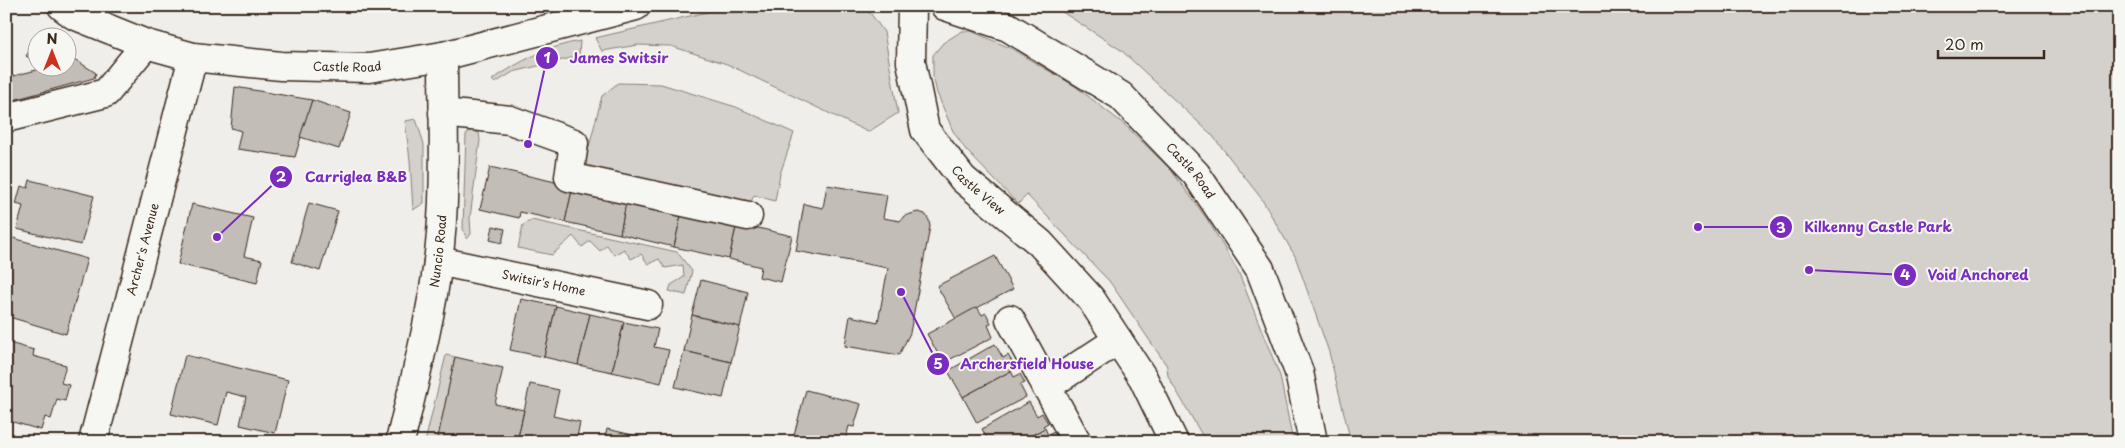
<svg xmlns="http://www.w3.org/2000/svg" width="2125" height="448" font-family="'Playpen Sans',sans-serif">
  <rect width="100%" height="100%" fill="#efeeea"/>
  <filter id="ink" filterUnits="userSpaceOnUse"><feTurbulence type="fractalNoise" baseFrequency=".02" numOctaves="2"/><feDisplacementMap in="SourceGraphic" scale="10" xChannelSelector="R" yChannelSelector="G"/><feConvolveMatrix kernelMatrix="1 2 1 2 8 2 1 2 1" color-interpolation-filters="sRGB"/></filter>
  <g filter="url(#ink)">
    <g fill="#d4d1cc" stroke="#887e75">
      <polygon points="733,6 859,6 871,14 884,32 898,113 868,132 727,64 671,46 638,45 602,51 595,38"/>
      <polygon points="1053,6 2119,6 2119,442 1351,442 1329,352 1295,256 1261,198 1212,135 1121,50"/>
      <polygon points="962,31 971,31 1008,47 1075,86 1125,125 1171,170 1207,219 1238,271 1280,376 1293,442 1206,442 1168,376 1167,366 1110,282 1027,195 1018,204 966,150 953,131 937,93 933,76 933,55 943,43"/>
      <path d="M580,41L579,56L513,72L495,83L492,80C520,61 546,47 580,41Z"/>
      <polygon points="618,83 661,84 736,107 794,133 780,174 775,201 754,195 747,211 583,170 602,96"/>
      <polygon points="416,119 424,144 424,203 413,210 410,160 405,121"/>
      <polygon points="472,130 479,133 480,140 470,218 471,234 467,239 463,229 466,134"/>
      <polygon points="532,220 677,252 692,271 686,295 669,291 671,285 684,277 683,265 665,268 659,259 648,264 641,254 631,259 624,249 614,255 607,245 600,251 590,241 582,247 573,236 552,255 518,248 523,225"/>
      <polygon points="446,355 455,357 437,442 425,442"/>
    </g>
    <g fill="#c2bdb7" stroke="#3b2a1e">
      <polygon points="38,38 38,63 26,56"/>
      <polygon points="68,55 96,73 94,78 6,102 6,78 44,68 68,68"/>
      <polygon points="235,87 312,100 295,157 237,149 241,131 231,128"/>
      <polygon points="312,100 351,113 339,149 300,137"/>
      <polygon points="490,167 573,186 565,222 520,212 519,218 480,209"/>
      <polygon points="30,180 94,196 81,245 17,229 23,206 16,204 21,186 28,188"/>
      <polygon points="827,185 887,195 883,218 900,221 904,216 918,212 925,214 929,220 930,227 910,333 899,355 845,346 850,316 878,322 888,268 796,251 804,204 823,208"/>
      <polygon points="573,186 627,198 620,234 565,222"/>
      <polygon points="627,198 682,211 674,247 620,234"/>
      <polygon points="309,203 338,211 320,271 292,262"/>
      <polygon points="192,204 253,218 244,256 262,260 257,283 178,264"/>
      <polygon points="682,211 737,223 729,259 674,247"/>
      <polygon points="737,223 792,236 781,282 759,277 761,267 729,259"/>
      <polygon points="493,226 505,229 502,243 490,240"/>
      <polygon points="6,236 87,259 66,334 6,316"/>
      <polygon points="995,256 1013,289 956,319 937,286"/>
      <polygon points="701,280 748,292 740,327 692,315"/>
      <polygon points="521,299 556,306 544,357 510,350"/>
      <polygon points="556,306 590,314 578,365 544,357"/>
      <polygon points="977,307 982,315 986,313 991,323 988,325 993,337 943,363 927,334"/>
      <polygon points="590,314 624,322 612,372 578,365"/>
      <polygon points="692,315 740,327 731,362 684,351"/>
      <polygon points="624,322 658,329 654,347 669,350 661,383 612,372"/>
      <polygon points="6,342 34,350 33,356 66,365 61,383 69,385 65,401 57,399 51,419 45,417 41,430 6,420"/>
      <polygon points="995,344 1003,358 1008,355 1014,365 1009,368 1011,371 963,397 948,371"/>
      <polygon points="684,351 731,362 723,398 675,387"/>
      <polygon points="185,355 288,380 275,433 240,425 246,397 226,392 218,425 171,414"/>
      <polygon points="455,357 503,368 495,404 524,410 517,442 437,442"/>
      <polygon points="1011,371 1014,377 1020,374 1025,383 1020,385 1026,397 977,423 963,397"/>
      <polygon points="530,384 559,390 553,416 580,422 576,442 517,442"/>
      <polygon points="806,390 861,404 854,427 849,426 845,442 792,442"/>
      <polygon points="1029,402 1037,416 1042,413 1048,423 1043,426 1045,428 1020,442 989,442 982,429"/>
      <polygon points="1045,428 1048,435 1054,432 1059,441 1020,442"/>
      <polygon points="607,429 663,442 604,442"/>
    </g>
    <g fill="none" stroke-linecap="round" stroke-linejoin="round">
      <g stroke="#3b2a1e" stroke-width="31">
        <g id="minor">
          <path id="s1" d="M912,6L911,62L925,130L963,179L1040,243L1091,299L1143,378L1174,442"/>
          <polyline points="443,113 510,120 574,143 569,177 748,216"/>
          <polyline points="6,118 106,93 146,44"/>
          <path id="s2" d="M438,261L648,305"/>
          <polyline points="1010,319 1077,442"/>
          <polyline points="1046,387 1118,340"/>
          <path id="s3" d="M93,442L193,57"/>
          <path id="s4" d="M400,442C414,382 430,323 438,262C447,194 443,124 443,56"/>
        </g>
      </g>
      <g stroke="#3b2a1e" stroke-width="31">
        <g id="major">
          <path id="s5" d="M62,6L74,15L146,44L193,57L281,66L369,68L443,56L636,6"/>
          <path id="s6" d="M945,6L1008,27L1121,96L1196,174L1260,269L1299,372L1313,442"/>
        </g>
      </g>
      <use href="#minor" stroke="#f6f6f2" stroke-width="28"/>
      <use href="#major" stroke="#f6f6f2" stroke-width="28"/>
    </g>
  </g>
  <g text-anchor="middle" stroke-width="4" stroke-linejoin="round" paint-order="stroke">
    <g font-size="12" fill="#3b2a1e" stroke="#f6f6f2">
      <text dy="4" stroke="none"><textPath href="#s5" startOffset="296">Castle Road</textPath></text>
      <text dy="4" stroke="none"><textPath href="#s6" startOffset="301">Castle Road</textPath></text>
      <text dy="4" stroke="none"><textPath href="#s1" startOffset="206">Castle View</textPath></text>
      <text dy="4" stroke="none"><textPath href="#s3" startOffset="199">Archer's Avenue</textPath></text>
      <text dy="4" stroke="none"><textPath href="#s4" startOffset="195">Nuncio Road</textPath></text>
      <text dy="4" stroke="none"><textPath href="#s2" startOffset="108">Switsir's Home</textPath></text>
    </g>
  </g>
  <path fill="none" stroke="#7b2cbf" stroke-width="2" d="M528 144L547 58M217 237L281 177M1698 227L1781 227M1809 270L1905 275M901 292L938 364"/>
  <g fill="#7b2cbf" stroke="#f6f6f2" stroke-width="2">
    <circle cx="528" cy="144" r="5"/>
    <circle cx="217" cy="237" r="5"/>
    <circle cx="1698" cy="227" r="5"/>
    <circle cx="1809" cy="270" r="5"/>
    <circle cx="901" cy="292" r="5"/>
    <circle cx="547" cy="58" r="12"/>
    <circle cx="281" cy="177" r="12"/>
    <circle cx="1781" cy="227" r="12"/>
    <circle cx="1905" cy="275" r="12"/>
    <circle cx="938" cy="364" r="12"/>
  </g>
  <g font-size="15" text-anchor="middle" font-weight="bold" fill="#fff">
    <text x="547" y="63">1</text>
    <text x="281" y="182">2</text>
    <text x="1781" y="233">3</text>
    <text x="1905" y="280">4</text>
    <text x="938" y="369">5</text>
  </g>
  <g font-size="14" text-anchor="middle" font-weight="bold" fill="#7b2cbf" stroke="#f6f6f2" stroke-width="4" stroke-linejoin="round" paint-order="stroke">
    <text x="619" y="63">James Switsir</text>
    <text x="356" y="182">Carriglea B&amp;B</text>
    <text x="1878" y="232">Kilkenny Castle Park</text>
    <text x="1978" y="280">Void Anchored</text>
    <text x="1027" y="369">Archersfield House</text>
  </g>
  <rect width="2125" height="448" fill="none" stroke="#f6f6f2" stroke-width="25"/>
  <rect x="12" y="12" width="2100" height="423" fill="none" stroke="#3b2a1e" stroke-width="2" filter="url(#ink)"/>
  <g transform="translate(52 52)"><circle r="24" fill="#f6f6f2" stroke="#aba49d"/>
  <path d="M0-4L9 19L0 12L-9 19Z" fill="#c8321e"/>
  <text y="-8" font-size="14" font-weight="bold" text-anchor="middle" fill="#3b2a1e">N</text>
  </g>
  <path d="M1938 50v8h106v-8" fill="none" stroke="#3b2a1e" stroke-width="2.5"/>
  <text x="1945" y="50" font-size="15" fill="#3b2a1e" stroke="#f6f6f2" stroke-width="4" paint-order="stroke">20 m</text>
</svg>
